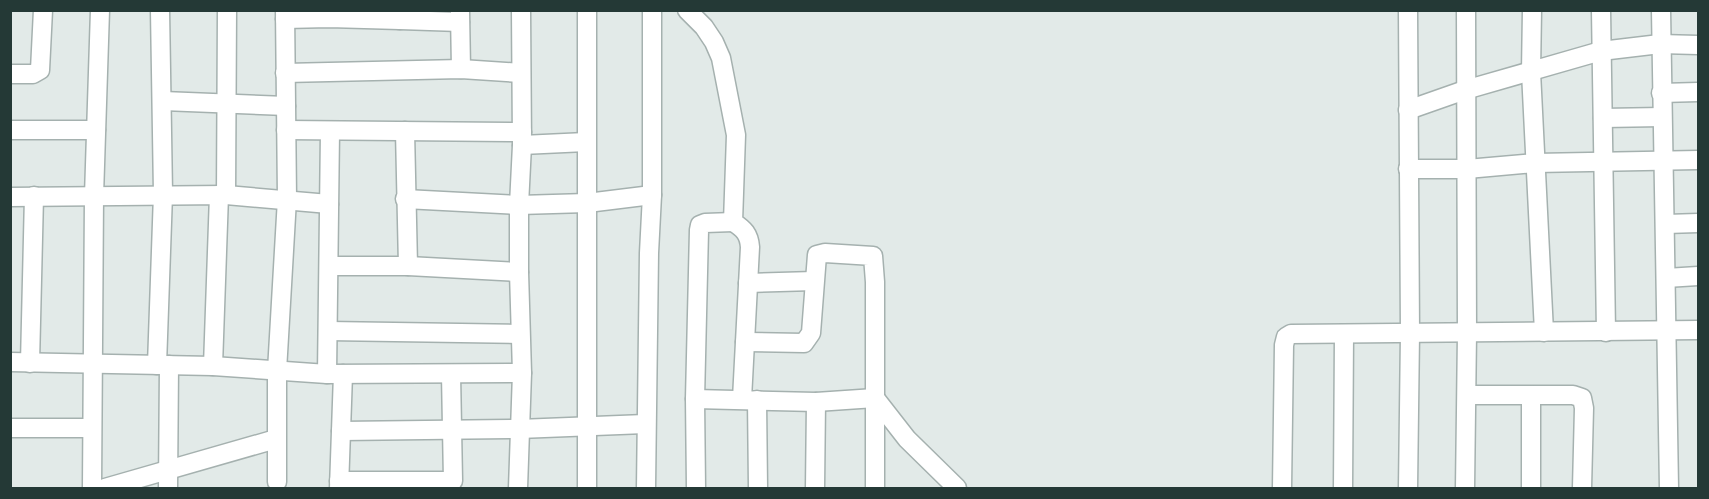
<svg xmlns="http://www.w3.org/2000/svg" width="1709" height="499" font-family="'IBM Plex Sans',sans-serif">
  <rect width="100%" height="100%" fill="#e2eae8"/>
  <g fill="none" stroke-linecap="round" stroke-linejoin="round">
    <g stroke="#a5b1af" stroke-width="21">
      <g id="minor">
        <path d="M687,10L704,27L714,42L721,58L736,135L733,222C744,229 749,234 750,247L742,399"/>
        <polyline points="1408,10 1410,333 1408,488"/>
        <polyline points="1532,10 1531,72 1544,332"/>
        <polyline points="1601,10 1606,332"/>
        <polyline points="1661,10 1669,488"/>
        <polyline points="460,12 461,69"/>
        <polyline points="285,19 329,18 400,20 400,10"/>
        <polyline points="400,20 460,22"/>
        <polyline points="285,73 461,69 521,73"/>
        <polyline points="10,74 33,74 40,70 43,10"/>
        <polyline points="1661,93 1698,92"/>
        <polyline points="163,101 286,106"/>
        <polyline points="1408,110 1465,90 1601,51 1660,44 1698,45"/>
        <polyline points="1603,118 1662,117"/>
        <polyline points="10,130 96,130"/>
        <polyline points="286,130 522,132"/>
        <polyline points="405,131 408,266"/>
        <polyline points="522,145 586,142"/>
        <polyline points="1408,169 1467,169 1535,163 1698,160"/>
        <polyline points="226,195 227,10"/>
        <polyline points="10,197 226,195 329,204"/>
        <polyline points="405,199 519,205 587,203 652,195"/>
        <polyline points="1666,224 1698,223"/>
        <polyline points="329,266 408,266 519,272"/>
        <polyline points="1666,278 1698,276"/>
        <polyline points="748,283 814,281"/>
        <polyline points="328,331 520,334"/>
        <polyline points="745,342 804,343 811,333 817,255 825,253 873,256 875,282 875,488"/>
        <polyline points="10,362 213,366 327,374 522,373"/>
        <polyline points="30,363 34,196"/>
        <polyline points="157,365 163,194 160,10"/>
        <polyline points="213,366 219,195"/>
        <polyline points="327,374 330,131"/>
        <polyline points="1467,395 1573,395 1582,398 1584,408 1582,488"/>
        <polyline points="1531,396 1531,488"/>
        <polyline points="695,399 816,402 875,398 907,439 957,488"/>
        <polyline points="757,400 758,488"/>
        <polyline points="10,428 91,428"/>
        <polyline points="341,431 519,429 645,424"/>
        <polyline points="339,481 453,481 451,374"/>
        <polyline points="277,482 277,371 287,199 285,10"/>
        <polyline points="92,488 94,196 100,10"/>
        <polyline points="105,488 276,439"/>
        <polyline points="168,488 169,365"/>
        <polyline points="339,488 343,374"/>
        <polyline points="518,488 522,373 519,272 519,205 522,145 521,10"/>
        <polyline points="587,488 587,10"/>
        <polyline points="646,488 649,253 652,195 652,10"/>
        <polyline points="696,488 695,399 699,230 700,225 705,223 733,222"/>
        <polyline points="815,488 816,402"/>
        <polyline points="1282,488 1284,345 1286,337 1291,334 1698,330"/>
        <polyline points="1343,488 1344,334"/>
        <polyline points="1465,488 1467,333 1466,10"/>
      </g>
    </g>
    <use href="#minor" stroke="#fff" stroke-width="18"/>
  </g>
  <rect width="1709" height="499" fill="none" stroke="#243936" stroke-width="24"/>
</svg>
